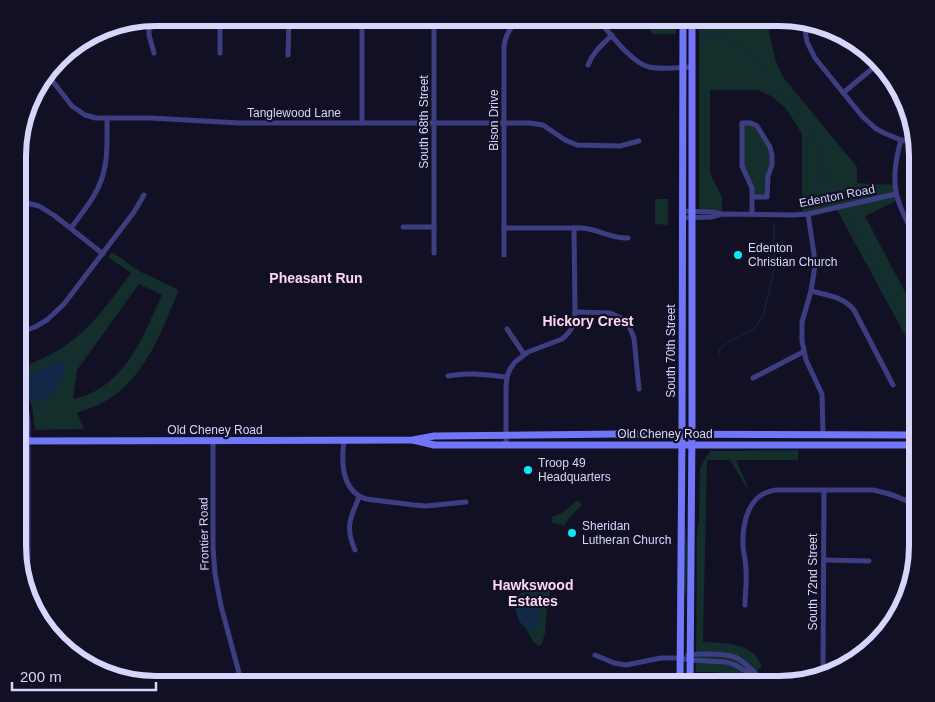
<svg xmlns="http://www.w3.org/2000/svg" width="935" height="702" font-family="Arial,sans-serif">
  <rect width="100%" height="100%" fill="#121024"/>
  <g fill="#132e2b" fill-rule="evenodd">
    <polygon points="639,18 676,18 676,34 653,34"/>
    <polygon points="699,18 768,18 768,26 775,59 783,77 857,167 857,183 895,185 898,200 865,216 917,315 917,355 905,335 836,208 802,214 802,134 785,107 771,96 758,90 710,90 710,173 722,197 722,214 699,211"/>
    <polygon points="742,123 754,124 771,151 767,197 752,197 752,188 743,170"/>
    <polygon points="655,199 668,199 668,225 655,224"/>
    <path d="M112,252L139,271L179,290C162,329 147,375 109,399C99,405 88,409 77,413L84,429L35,430L32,406L18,375V369C32,363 47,357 60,349C90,331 110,301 131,273L108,257ZM139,284L162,295C142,338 125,388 73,399L77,370Z"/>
    <path d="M798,450V460H736L748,487L747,488L730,460H707L703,642C719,643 739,642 753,653C757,656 759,662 762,666L755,673L762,681L760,684H742C726,671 715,672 696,672L697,531L699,523L700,468L710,451Z"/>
    <path d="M578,500L582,505L569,518L564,526C560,523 555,525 552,522V517L562,513Z"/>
    <polygon points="684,524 685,524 687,544 686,603 684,586"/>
    <path d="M541,581L547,582L549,585L550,592L546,616L545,633L542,644C541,645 540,646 538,645C534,645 527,630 524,626L527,629L539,619L538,598L529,594C523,600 515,600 515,610C512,602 516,595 523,592C526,590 529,590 531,588C536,585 536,583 541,581Z"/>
  </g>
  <g fill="#112847">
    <path d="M61,361L66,363C68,383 35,421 24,388C23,384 22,381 25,377C28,373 55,364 61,361Z"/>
    <path d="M530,593L537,596C541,605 542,624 532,631C521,628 514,615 516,603Z"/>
  </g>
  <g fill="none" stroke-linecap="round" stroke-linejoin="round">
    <g stroke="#112847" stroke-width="1">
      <polyline points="664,18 666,26 672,29"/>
      <path d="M701,33C741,36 759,63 782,92C792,104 802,116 810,129C817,142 820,156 825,169C828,179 833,188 838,197"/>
      <polyline points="806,205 819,180 821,161"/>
      <polyline points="847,214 917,346"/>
      <polyline points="719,354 720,349 727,343 754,329 763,316 774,270 774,223"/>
    </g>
    <g stroke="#3d3e81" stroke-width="5">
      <polyline points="362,18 362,123"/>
      <polyline points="434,18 434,253"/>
      <path d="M597,18C609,32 631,63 649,67C662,70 678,67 693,67"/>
      <polyline points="149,19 149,35 154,53"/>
      <polyline points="804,22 807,42 815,58 862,116 875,128 884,133 901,140 914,143"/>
      <polyline points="220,53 220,18"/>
      <polyline points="288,55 289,18"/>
      <path d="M588,65C593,52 602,45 612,35"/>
      <polyline points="47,74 72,106 85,115 96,118 150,118 240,123 530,123 543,125 565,140 577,145 620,146 639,141"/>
      <polyline points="48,75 87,45"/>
      <polyline points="843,93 879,63"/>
      <path d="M901,140C888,186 896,201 917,241"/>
      <polyline points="19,201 39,206 55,216 103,254"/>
      <polyline points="682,211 712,212 721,214"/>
      <polyline points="752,214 752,188 742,166 742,123 751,123 757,126 770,147 772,155 772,165 768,176 767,197 752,197"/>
      <polyline points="808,214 814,254 815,266 811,291 802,322 802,341 806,360 822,394 823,435"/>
      <polyline points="682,218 711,217 722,214 793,215 808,214 896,194"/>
      <polyline points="403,227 434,227"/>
      <path d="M71,228C85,209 101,191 105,166C108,151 107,134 107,118"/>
      <path d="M504,228H582C598,229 612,239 628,238"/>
      <path d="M504,255V46C506,33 511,26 521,18"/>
      <path d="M811,291C827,295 844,297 854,310L893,385"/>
      <polyline points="575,312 610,313 621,318 629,326 634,338 639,389"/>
      <polyline points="507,329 524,354"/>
      <polyline points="18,333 35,327 47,320 64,304 134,212 144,195"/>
      <path d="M448,376C468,372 487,375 507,377"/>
      <polyline points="753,378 803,352"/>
      <polyline points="18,390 26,408 28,419 28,559"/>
      <path d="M344,440C341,462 341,491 366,499L414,505L426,506L466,502"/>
      <polyline points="213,441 213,548 215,574 221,606 242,684"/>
      <path d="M506,445V387L507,377L510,369L515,362L528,352L562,339C572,331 575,324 575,312L574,228"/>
      <polyline points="18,525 28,525"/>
      <path d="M355,550C345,527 350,519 359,497"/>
      <polyline points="824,560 869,561"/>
      <path d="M745,605C745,594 747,582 746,570C746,563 744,555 743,547C742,523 748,493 776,490H873C889,493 903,497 917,507"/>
      <polyline points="595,655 614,663 626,665 661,658 680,658 690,660 726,662 735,665 768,684"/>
      <path d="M688,655C694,654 701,654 708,654C734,654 739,656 757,675"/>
      <polyline points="823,674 824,490"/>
    </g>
    <g stroke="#7175f8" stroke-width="7">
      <polyline points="413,440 434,445 917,445"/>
      <polyline points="18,441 413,440 434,436 620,434 917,435"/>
      <polyline points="680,684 682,434 683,18"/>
      <polyline points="690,684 692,426 692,18"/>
    </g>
  </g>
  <g fill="#0ce7f2" stroke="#121024" stroke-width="2">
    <circle cx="738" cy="255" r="5"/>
    <circle cx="528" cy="470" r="5"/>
    <circle cx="572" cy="533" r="5"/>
  </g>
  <g text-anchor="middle" stroke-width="4.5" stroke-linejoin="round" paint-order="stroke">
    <g font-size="12" fill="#d8d5fd" stroke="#121024">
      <text x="294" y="117">Tanglewood Lane</text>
      <text transform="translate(494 120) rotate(-90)" y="4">Bison Drive</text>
      <text transform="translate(424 122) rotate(-90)" y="4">South 68th Street</text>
      <text transform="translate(837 196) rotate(-11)" y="4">Edenton Road</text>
      <text transform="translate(671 351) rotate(-90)" y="4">South 70th Street</text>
      <text x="215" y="434">Old Cheney Road</text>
      <text x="665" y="438">Old Cheney Road</text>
      <text transform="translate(204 534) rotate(-91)" y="4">Frontier Road</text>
      <text transform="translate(813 582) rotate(-90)" y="4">South 72nd Street</text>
    </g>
    <g font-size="12" fill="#d8d5fd" stroke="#121024" text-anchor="start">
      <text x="748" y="252">Edenton<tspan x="748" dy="14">Christian Church</tspan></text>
      <text x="538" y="467">Troop 49<tspan x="538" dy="14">Headquarters</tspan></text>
      <text x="582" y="530">Sheridan<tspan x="582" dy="14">Lutheran Church</tspan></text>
    </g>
    <g font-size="14" font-weight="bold" fill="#fdd7f1" stroke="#121024">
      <text x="316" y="283">Pheasant Run</text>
      <text x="588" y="326">Hickory Crest</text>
      <text x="533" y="590">Hawkswood<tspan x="533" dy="16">Estates</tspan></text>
    </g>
  </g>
  <path d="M0 0H935V702H0ZM156 26H779A130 130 0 0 1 909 156V546A130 130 0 0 1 779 676H156A130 130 0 0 1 26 546V156A130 130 0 0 1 156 26Z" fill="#121024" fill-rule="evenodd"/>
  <path fill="none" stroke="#d8d5fd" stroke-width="6" d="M156 26H779A130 130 0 0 1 909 156V546A130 130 0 0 1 779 676H156A130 130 0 0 1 26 546V156A130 130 0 0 1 156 26Z"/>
  <path d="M12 682v8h144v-8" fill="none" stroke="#d8d5fd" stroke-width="2.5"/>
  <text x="20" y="682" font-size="15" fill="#d8d5fd" stroke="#121024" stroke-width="4" paint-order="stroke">200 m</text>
</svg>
